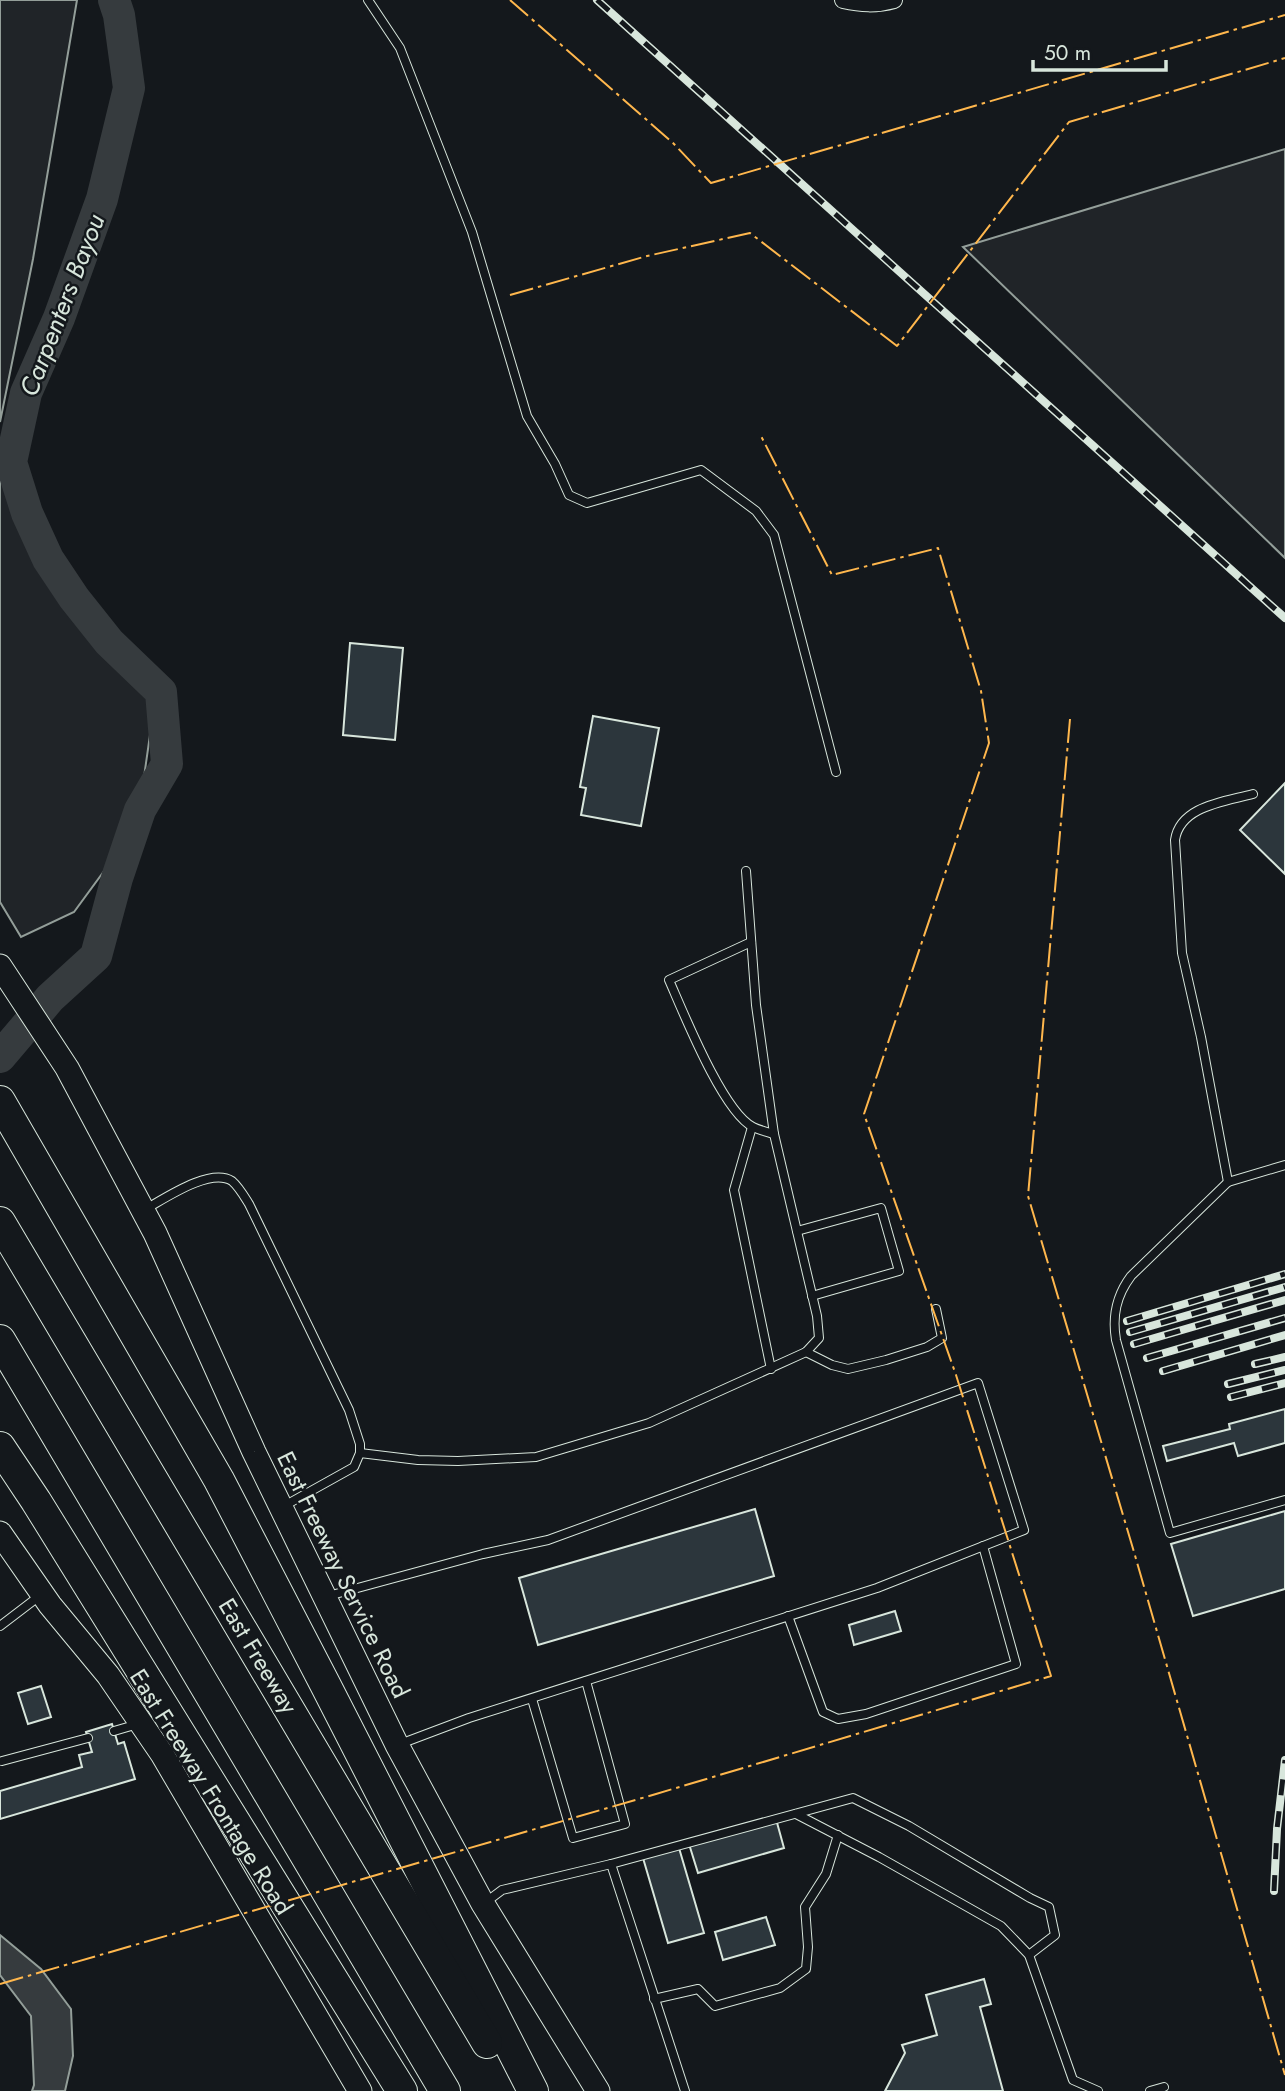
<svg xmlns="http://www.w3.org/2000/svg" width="1285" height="2091" font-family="Jost,sans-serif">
  <rect width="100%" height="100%" fill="#14181c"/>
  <g fill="#202428" stroke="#939e99" stroke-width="2">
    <polygon points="0,0 77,0 33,259 0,422"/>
    <polygon points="1285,149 1285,558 963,247"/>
    <polygon points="0,473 91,635 155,700 137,826 74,912 21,937 0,902"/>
  </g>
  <polygon fill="#363b3e" stroke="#939e99" stroke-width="2" points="0,1935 41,1969 71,2009 73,2056 65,2091 32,2091 34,2085 31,2016 0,1975"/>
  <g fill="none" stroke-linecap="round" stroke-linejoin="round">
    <polyline stroke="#363b3e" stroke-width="32" points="0,1057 50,998 96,956 117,878 140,810 167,764 161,692 109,642 74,598 48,559 27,513 11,462 26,393 59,318 102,199 129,88 119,15 114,0"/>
  </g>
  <g fill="#2c363c" stroke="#d8e6dc" stroke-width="2">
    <polygon points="350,643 403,648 395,740 343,735"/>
    <polygon points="593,716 659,728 641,826 581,815 586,788 580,787"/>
    <polygon points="1285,783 1285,874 1240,830"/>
    <polygon points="1285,1409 1285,1443 1238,1456 1234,1443 1167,1461 1163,1446 1230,1429 1229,1424"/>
    <polygon points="755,1509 774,1576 538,1645 519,1578"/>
    <polygon points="1285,1511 1285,1589 1193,1616 1171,1544"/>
    <polygon points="895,1611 901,1631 854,1645 849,1625"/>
    <polygon points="41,1686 51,1717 28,1724 18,1693"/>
    <polygon points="112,1724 118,1744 124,1742 135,1779 0,1819 0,1791 82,1767 79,1755 92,1752 86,1732"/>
    <polygon points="776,1819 784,1848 698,1873 689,1844"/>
    <polygon points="679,1848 704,1933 668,1943 643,1858"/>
    <polygon points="766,1917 775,1945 723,1960 715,1932"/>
    <polygon points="984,1979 991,2004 980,2007 1003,2091 885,2091 905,2053 902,2045 937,2035 926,1995"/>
  </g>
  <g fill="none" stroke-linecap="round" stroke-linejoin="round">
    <g stroke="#d8e6dc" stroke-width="10">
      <g id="service">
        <polyline points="368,0 400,48 472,232 527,416 555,464 569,495 587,503 701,470 756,511 774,535 836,772"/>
        <path d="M751,942L669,980C684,1014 723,1112 753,1127C759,1130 767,1132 774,1134"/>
        <polyline points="752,1127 734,1190 771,1369"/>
        <path d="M1285,1165L1228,1182L1131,1276C1116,1296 1112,1316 1116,1340L1170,1533L1285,1500"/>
        <path d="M1228,1182L1201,1037L1182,953L1175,840C1180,806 1224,802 1253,794"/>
        <path d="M144,1210C164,1199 210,1167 232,1181C239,1187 244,1196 249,1204L349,1410L360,1444V1453L354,1467L284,1506"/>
        <polyline points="797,1231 881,1208 899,1271 812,1296"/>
        <polyline points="806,1352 832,1365 848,1369 886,1360 927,1347 942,1338 936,1309"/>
        <polyline points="360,1453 418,1460 458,1461 536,1457 649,1423 806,1352 819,1338 817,1316 774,1134 756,1005 746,871"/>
        <polyline points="328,1596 483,1554 548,1540 978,1383 1024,1530 877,1588 469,1718 400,1744"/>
        <polyline points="788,1616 823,1712 838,1719 866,1714 1016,1664 983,1546"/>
        <polyline points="0,1626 42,1594"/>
        <polyline points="532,1699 573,1838 625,1824 586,1681"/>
        <polyline points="114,1731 138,1724"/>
        <polyline points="2,1761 88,1738"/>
        <polyline points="796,1814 879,1857 1001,1926 1029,1955 1073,2080 1098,2091"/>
        <polyline points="611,1864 685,2091"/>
        <polyline points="486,1902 502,1890 611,1864 853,1798 909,1826 1030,1898 1049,1907 1055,1935 1029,1955"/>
        <polyline points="654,1999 698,1989 715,2006 780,1988 806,1969 808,1947 805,1907 826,1874 838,1835"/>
        <polyline points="1150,2091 1164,2087"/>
      </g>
    </g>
    <g stroke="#d8e6dc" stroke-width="18">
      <path id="minor" d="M843,0C861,4 876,5 894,0"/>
    </g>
    <g stroke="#d8e6dc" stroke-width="25">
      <g id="secondary">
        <polyline points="0,966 67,1068 155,1233 254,1452 397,1745 483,1904 598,2091"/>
        <polyline points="0,1533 50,1605 108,1675 162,1754 360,2091"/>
      </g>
    </g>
    <g stroke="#d8e6dc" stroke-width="32">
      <g id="motorway">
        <polyline points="0,1101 219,1480 326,1686 533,2091"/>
        <polyline points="0,1222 487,2043"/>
        <polyline points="0,1340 445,2091"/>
        <polyline points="0,1447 36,1501 402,2091"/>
      </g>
    </g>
    <use href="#service" stroke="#14181c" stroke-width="8"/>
    <use href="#minor" stroke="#14181c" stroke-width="16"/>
    <use href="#secondary" stroke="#14181c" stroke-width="23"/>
    <use href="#motorway" stroke="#14181c" stroke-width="30"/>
    <g stroke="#d8e6dc" stroke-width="8">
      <g id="rail">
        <polyline points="597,0 1285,618"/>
        <polyline points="1127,1321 1285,1274"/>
        <polyline points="1130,1332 1285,1287"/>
        <polyline points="1134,1344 1285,1300"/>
        <polyline points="1147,1358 1285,1318"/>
        <polyline points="1255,1364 1285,1357"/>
        <polyline points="1163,1371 1285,1335"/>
        <polyline points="1228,1384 1285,1370"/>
        <polyline points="1231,1397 1285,1383"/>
        <polyline points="1274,1891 1277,1829 1285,1760"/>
      </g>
    </g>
    <use href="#rail" stroke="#14181c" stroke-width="5" stroke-dasharray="16" stroke-linecap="butt"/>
    <g stroke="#ffb74d" stroke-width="2" stroke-dasharray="24 5 3.5 5" stroke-linecap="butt">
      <polyline points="510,0 673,143 711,183 1285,15"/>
      <polyline points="510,295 647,256 750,233 897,346 1069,122 1285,58"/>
      <polyline points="1070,719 1028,1196 1134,1552 1285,2075"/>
      <polyline points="0,1984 656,1794 1051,1676 956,1375 864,1114 989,743 981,691 938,548 832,575 761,436"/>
    </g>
  </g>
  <g text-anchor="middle" stroke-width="5" stroke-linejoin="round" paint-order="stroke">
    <g font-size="24" fill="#d8e6dc" stroke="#14181c">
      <text transform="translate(343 1575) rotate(64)" y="8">East Freeway Service Road</text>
      <text transform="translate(258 1656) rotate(59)" y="8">East Freeway</text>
      <text transform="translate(211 1792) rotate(58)" y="8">East Freeway Frontage Road</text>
    </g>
    <g font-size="26" font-style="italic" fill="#d8e6dc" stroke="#14181c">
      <text transform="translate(62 305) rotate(-69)" y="9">Carpenters Bayou</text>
    </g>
  </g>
  <path d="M1033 60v10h133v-10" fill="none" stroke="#d8e6dc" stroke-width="3.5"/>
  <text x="1044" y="60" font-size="21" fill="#d8e6dc" stroke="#14181c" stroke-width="5" paint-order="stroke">50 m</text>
</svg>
